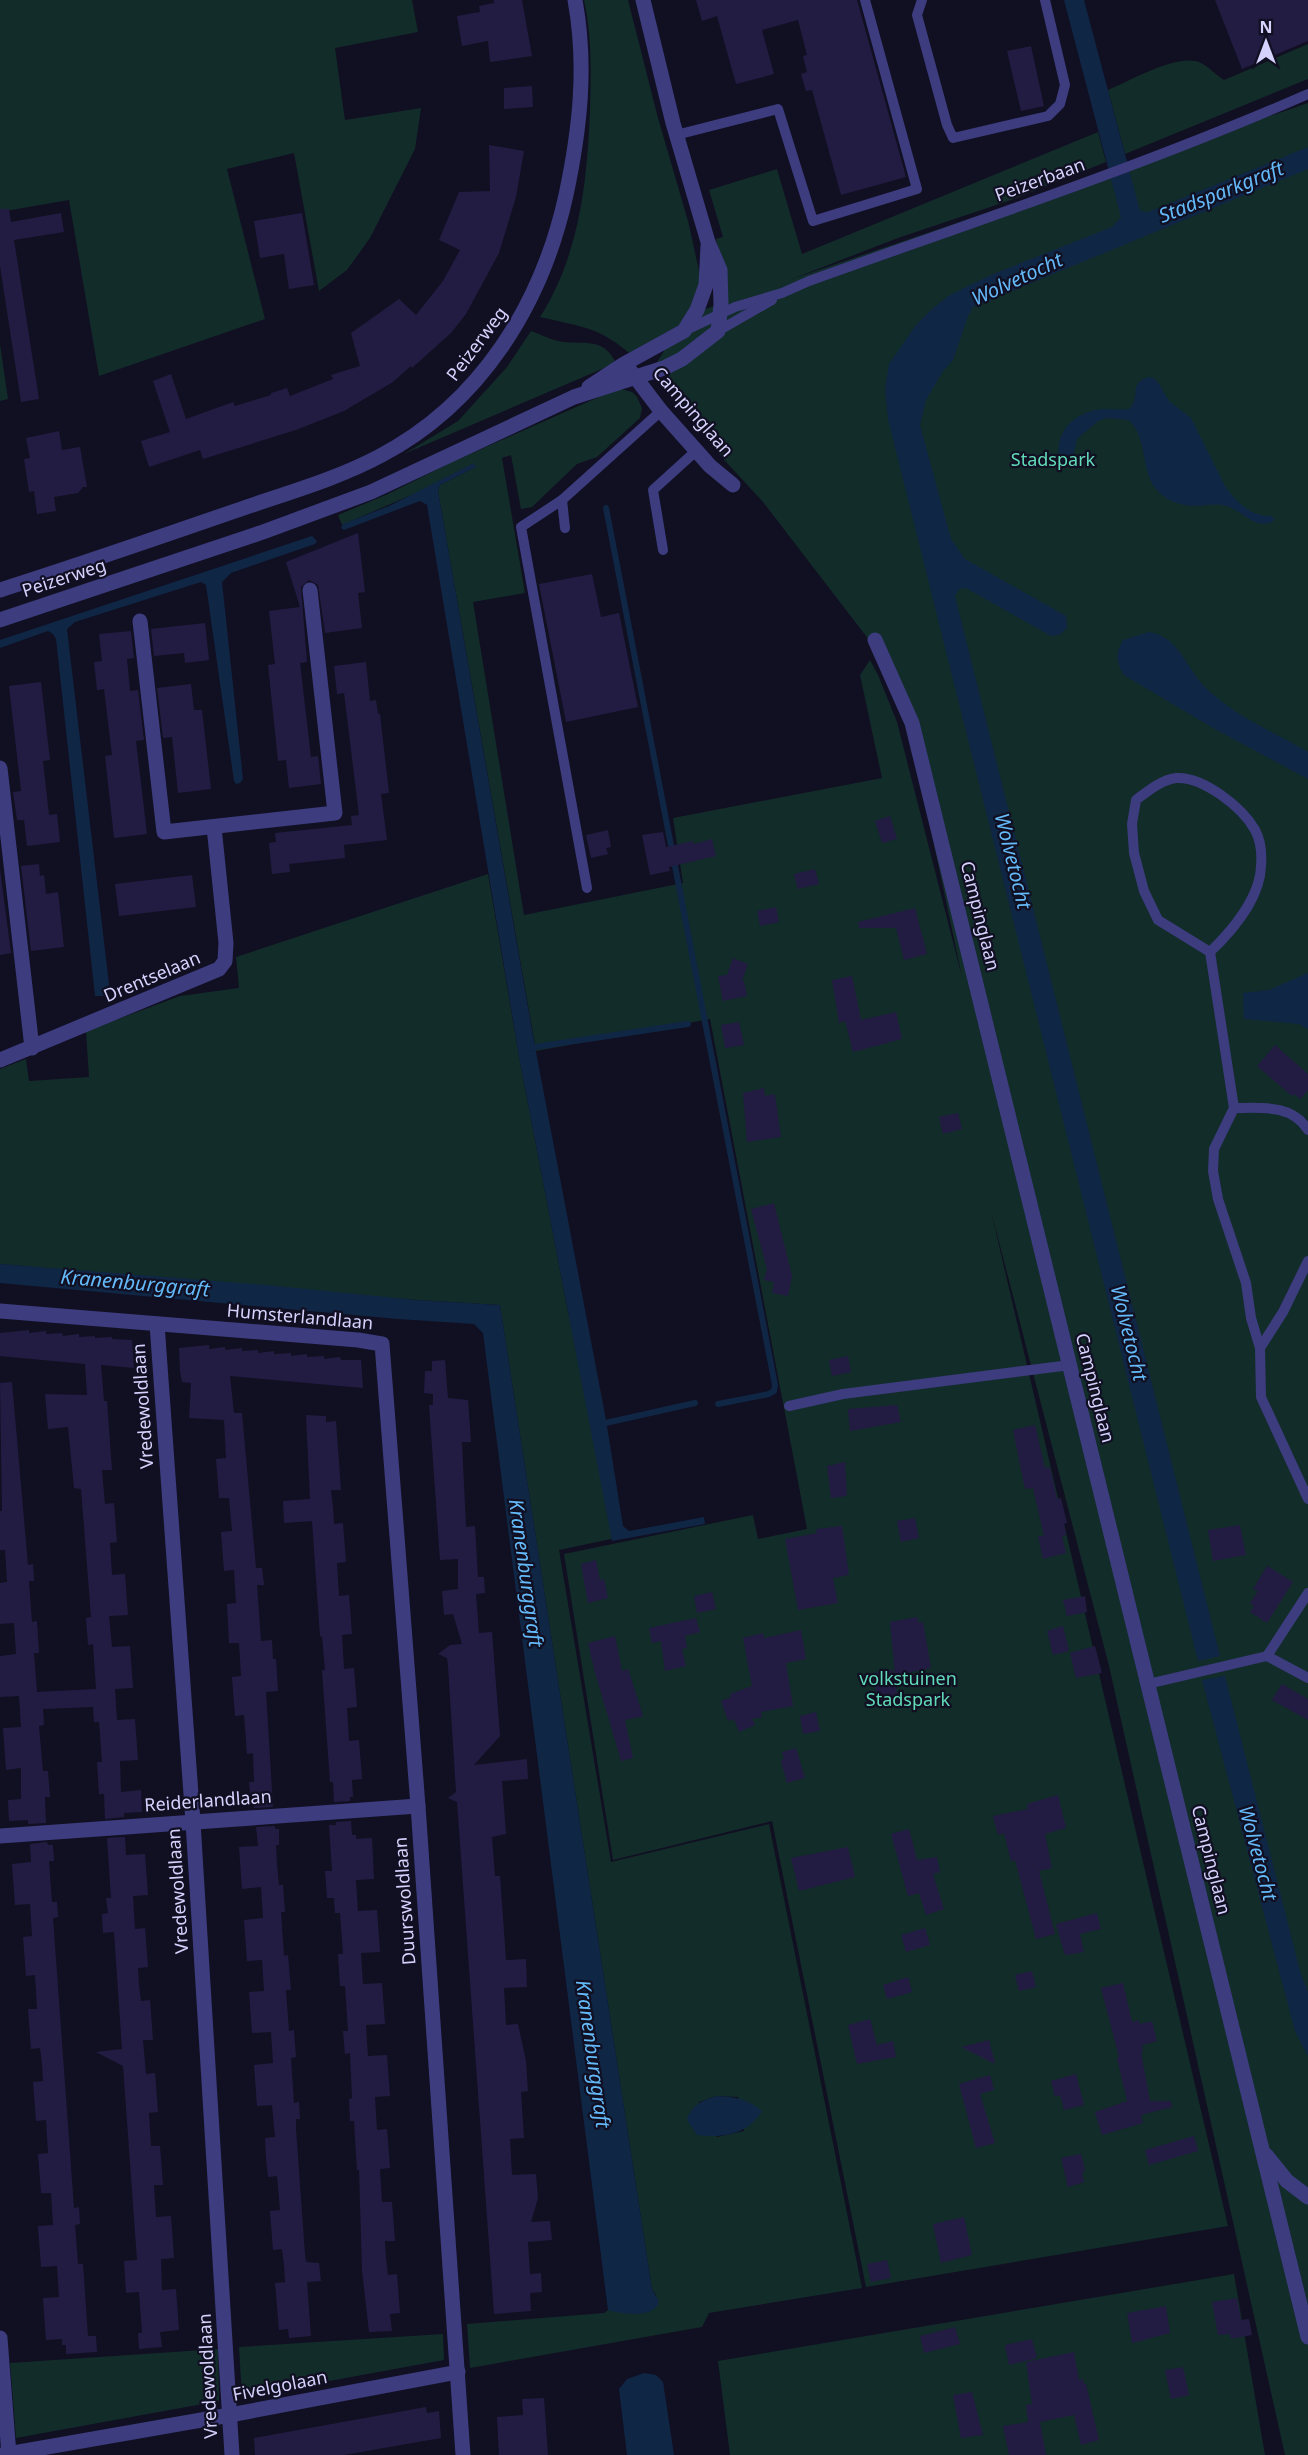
<svg xmlns="http://www.w3.org/2000/svg" width="1308" height="2455" font-family="'Noto Sans',sans-serif">
  <rect width="100%" height="100%" fill="#110f22"/>
  <g fill="#122c2a" fill-rule="evenodd">
    <polygon points="0,0 412,0 418,32 335,48 345,120 421,108 415,149 370,238 347,270 319,291 294,153 227,169 265,319 99,376 69,200 0,212"/>
    <path d="M584,0H628L658,118L688,221L700,275V311L728,301L725,274L716,239L723,237L709,190L777,169L802,254L1098,132L1106,162L1014,199L898,238L792,279L1308,103V2455H1285L1109,1666L991,1211L1228,2226L866,2287L772,1821L613,1860L564,1554L753,1515L758,1539L807,1529L710,1019L536,1051L438,491L440,485L476,467L342,525L338,515L388,494L452,462L610,392L621,389L632,392L637,397L642,408L640,418L597,457L577,464L532,507L521,509L511,455L502,458L525,593L473,602L524,915L683,883L673,818L882,778L860,675L870,660L878,675L897,722L962,977L899,679L763,502L726,462L665,389L671,383L656,364L680,325L629,353C598,326 577,326 540,317C580,254 587,182 590,110C591,73 592,36 584,0Z"/>
    <path d="M1308,44V79L1125,154L1108,90C1130,81 1179,52 1201,63C1209,67 1216,75 1224,80Z"/>
    <path d="M531,331C540,334 549,339 558,341C581,346 603,335 616,363L404,454L458,421L507,367Z"/>
    <polygon points="0,344 8,399 0,401"/>
    <path d="M488,874L520,1062L569,1317L577,1319L616,1538L559,1550L611,1862L769,1824L862,2288L709,2313L702,2327L470,2368L467,2324L604,2313L608,2310L630,2313L656,2295L652,2289L500,1305L416,1300L0,1264V1069L26,1059L29,1081L89,1077L86,1031L180,996L239,988L236,957ZM717,2096L738,2097L744,2131L717,2137L699,2102Z"/>
    <polygon points="1234,2274 1265,2455 730,2455 718,2361"/>
    <polygon points="443,2334 444,2360 242,2397 239,2347"/>
    <polygon points="218,2349 219,2401 16,2438 10,2363"/>
  </g>
  <g fill="#102645">
    <polygon points="1064,0 1084,0 1140,211 1148,212 1308,147 1308,169 973,307 968,316 953,360 943,371 926,400 920,425 951,539 965,559 1066,616 1067,628 1059,635 1051,636 966,588 959,589 955,596 1220,1656 1198,1661 888,419 885,389 889,364 916,325 933,308 950,295 993,274 1112,227 1121,217"/>
    <path d="M1149,377L1154,378L1159,384L1169,401L1191,418L1226,488C1238,503 1251,517 1272,516L1274,519L1272,522C1253,529 1243,511 1227,506C1212,501 1197,510 1177,503C1133,487 1154,445 1129,420L1107,418L1098,421L1077,439L1072,461L1068,465L1060,462C1052,432 1076,410 1105,409C1113,409 1121,410 1129,409C1142,397 1127,383 1149,377Z"/>
    <polygon points="474,463 476,467 440,485 438,491 533,1036 606,1420 623,1526 629,1531 704,1517 705,1524 612,1541 520,1062 427,505 420,501 344,530 341,528 343,524 389,506"/>
    <polygon points="312,536 317,541 315,544 231,573 222,582 243,779 240,783 236,784 234,781 206,585 201,582 75,622 67,629 109,984 108,992 104,996 95,996 56,639 53,634 48,631 0,648 0,640"/>
    <path d="M1149,632C1181,638 1186,669 1206,688C1234,716 1274,732 1308,752V779L1213,728L1124,675C1116,662 1115,654 1123,640Z"/>
    <polygon points="1308,973 1308,1029 1299,1024 1244,1019 1243,993 1269,990"/>
    <path d="M0,1264L266,1285L416,1300L500,1305L652,2289L659,2302C653,2319 623,2314 608,2310L483,1333L474,1324L398,1319L0,1283Z"/>
    <polygon points="1225,1676 1300,1971 1308,1992 1308,2056 1295,2031 1202,1680"/>
    <path d="M717,2096C735,2097 748,2099 762,2111C747,2135 724,2138 697,2135L687,2120C692,2104 702,2101 717,2096Z"/>
    <polygon points="644,2373 656,2375 663,2382 674,2455 627,2455 619,2389 627,2379"/>
  </g>
  <g fill="none" stroke-linecap="round" stroke-linejoin="round">
    <g stroke="#102645" stroke-width="6">
      <polyline points="606,508 775,1385 774,1391 769,1394 718,1404"/>
      <polyline points="528,1048 688,1024"/>
      <polyline points="601,1424 695,1403"/>
    </g>
  </g>
  <g fill="#221c42">
    <polygon points="494,0 522,0 532,56 490,62 488,41 462,46 457,16 480,12 479,6 494,3"/>
    <polygon points="696,0 857,0 906,177 841,195 812,90 806,91 801,74 807,72 803,56 807,55 798,20 762,30 774,74 736,84 717,16 702,21"/>
    <polygon points="1215,0 1308,0 1308,41 1242,69"/>
    <polygon points="1031,46 1044,106 1021,111 1007,51"/>
    <polygon points="532,86 533,107 504,109 504,88"/>
    <polygon points="489,145 524,151 516,197 499,253 466,314 451,333 412,368 411,366 393,382 344,411 296,430 203,459 200,450 149,467 141,441 170,432 153,381 171,374 186,419 233,402 235,406 271,395 271,393 287,388 290,396 333,379 331,375 360,366 351,333 399,299 416,315 443,281 460,250 439,240 459,192 490,191"/>
    <polygon points="0,209 9,209 11,222 61,213 64,232 14,240 39,399 21,402 0,266"/>
    <polygon points="302,213 314,285 289,289 284,254 260,258 254,221"/>
    <polygon points="59,431 62,450 80,447 87,487 83,487 78,493 54,497 56,511 37,514 34,491 29,492 24,459 30,458 26,438"/>
    <polygon points="358,533 365,592 358,593 362,628 325,633 318,585 309,580 301,587 307,662 300,663 311,757 318,756 321,784 289,788 286,760 278,761 268,665 275,664 269,611 300,607 286,562"/>
    <polygon points="592,574 601,617 619,613 638,707 566,722 539,584"/>
    <polygon points="205,623 209,660 185,663 184,653 154,656 151,629"/>
    <polygon points="131,631 134,658 127,659 130,691 138,690 144,740 136,741 147,834 114,838 105,756 112,755 104,689 97,690 94,662 102,661 99,634"/>
    <polygon points="366,662 370,701 376,700 378,714 380,714 389,793 381,794 387,840 344,845 345,858 289,864 290,872 272,874 269,843 276,842 275,833 352,825 351,816 359,815 344,693 337,694 334,666"/>
    <polygon points="41,682 50,760 43,761 49,815 57,814 60,842 27,846 24,820 17,820 13,792 21,791 9,686"/>
    <polygon points="191,684 194,710 202,710 211,789 178,793 172,737 163,738 157,688"/>
    <polygon points="890,816 897,839 882,843 875,821"/>
    <polygon points="608,830 611,847 606,848 608,854 591,858 586,835"/>
    <polygon points="663,832 666,847 693,841 694,844 712,839 716,856 669,867 670,871 650,875 642,835"/>
    <polygon points="39,864 40,876 44,875 46,894 58,892 64,947 31,951 21,866"/>
    <polygon points="0,869 11,953 0,955"/>
    <polygon points="815,869 819,884 798,889 794,874"/>
    <polygon points="192,875 196,907 119,916 115,884"/>
    <polygon points="776,907 779,922 760,926 757,911"/>
    <polygon points="915,908 927,954 904,960 896,928 859,928 858,922"/>
    <polygon points="733,958 748,964 742,981 744,981 747,996 723,1001 718,976 727,975"/>
    <polygon points="852,976 861,1020 896,1012 902,1039 853,1052 845,1021 839,1023 832,980"/>
    <polygon points="739,1022 744,1045 725,1048 721,1025"/>
    <polygon points="1275,1045 1308,1074 1308,1090 1300,1099 1294,1094 1292,1096 1257,1066"/>
    <polygon points="764,1088 765,1096 775,1094 781,1137 747,1142 743,1093"/>
    <polygon points="958,1113 962,1129 943,1134 939,1117"/>
    <polygon points="774,1203 792,1276 788,1296 772,1293 774,1282 764,1280 767,1269 751,1209"/>
    <polygon points="29,1330 29,1333 46,1331 46,1334 62,1333 63,1336 79,1334 79,1337 95,1336 95,1338 112,1337 112,1339 132,1340 134,1368 101,1365 104,1401 107,1401 112,1470 102,1470 105,1504 114,1503 117,1542 110,1543 112,1575 125,1574 128,1615 109,1616 112,1647 130,1646 133,1688 115,1689 117,1720 135,1719 138,1760 120,1761 121,1792 141,1790 142,1812 124,1813 124,1817 105,1819 104,1794 99,1794 97,1762 102,1762 99,1722 94,1722 93,1707 43,1709 44,1725 39,1726 43,1771 48,1771 50,1797 45,1797 46,1823 28,1824 28,1820 9,1821 8,1800 21,1799 21,1768 6,1770 3,1728 21,1727 19,1696 0,1697 0,1656 16,1654 14,1623 0,1624 0,1583 7,1582 5,1550 0,1550 0,1511 2,1511 0,1383 12,1382 28,1565 33,1564 34,1581 29,1581 32,1622 37,1621 39,1653 34,1653 37,1692 96,1689 93,1644 88,1645 86,1618 91,1617 81,1489 74,1488 68,1427 48,1429 45,1394 87,1395 85,1364 0,1356 0,1333"/>
    <polygon points="209,1345 209,1349 225,1347 225,1350 242,1348 242,1351 258,1350 258,1353 274,1351 274,1354 291,1353 291,1356 307,1354 307,1357 324,1356 324,1359 340,1357 341,1360 361,1360 363,1388 230,1376 234,1413 242,1413 256,1568 262,1568 264,1585 257,1585 261,1641 272,1640 273,1659 276,1659 278,1691 266,1692 273,1807 254,1808 254,1804 251,1804 249,1782 254,1782 253,1753 247,1754 244,1715 235,1716 232,1677 241,1676 240,1659 239,1643 229,1643 227,1604 236,1603 235,1587 234,1570 224,1571 221,1532 232,1531 229,1498 219,1498 216,1459 226,1458 224,1420 189,1418 191,1383 182,1382 180,1371 179,1348"/>
    <polygon points="848,1356 851,1372 832,1376 829,1360"/>
    <polygon points="445,1360 448,1398 468,1400 471,1442 462,1442 466,1527 475,1526 478,1577 484,1577 485,1593 476,1594 479,1633 492,1632 500,1736 474,1765 527,1759 528,1779 502,1781 506,1834 492,1837 495,1876 500,1876 506,1960 526,1959 527,1987 504,1988 506,2025 518,2024 526,2061 528,2091 521,2092 524,2138 510,2139 512,2175 536,2174 538,2198 531,2222 550,2221 552,2240 528,2242 530,2274 541,2273 542,2292 530,2293 531,2311 494,2314 457,1802 448,1798 456,1792 448,1666 447,1658 438,1654 450,1645 462,1644 453,1614 444,1615 442,1591 458,1589 458,1559 440,1560 429,1405 433,1405 433,1394 424,1393 425,1371 432,1371 432,1361"/>
    <polygon points="897,1405 901,1422 850,1431 848,1409"/>
    <polygon points="306,1415 326,1416 326,1422 336,1421 341,1490 331,1490 333,1507 334,1524 343,1523 346,1562 337,1563 338,1580 339,1596 349,1595 352,1634 342,1635 344,1669 354,1668 357,1707 347,1708 348,1724 349,1741 359,1740 362,1779 352,1780 353,1797 350,1797 350,1801 334,1802 333,1782 330,1782 322,1670 325,1670 322,1636 320,1637 312,1521 284,1523 283,1501 310,1499"/>
    <polygon points="1035,1425 1045,1468 1050,1467 1057,1499 1061,1498 1067,1523 1064,1524 1066,1535 1062,1536 1066,1553 1043,1559 1038,1536 1044,1536 1033,1488 1025,1489 1013,1430"/>
    <polygon points="845,1462 847,1496 831,1498 827,1466"/>
    <polygon points="915,1518 919,1538 901,1542 897,1521"/>
    <polygon points="1240,1525 1246,1555 1213,1561 1208,1530"/>
    <polygon points="842,1526 849,1575 833,1578 838,1603 798,1610 785,1539 817,1533 816,1529"/>
    <polygon points="596,1560 600,1580 604,1579 608,1598 588,1603 581,1564"/>
    <polygon points="1267,1566 1293,1582 1267,1623 1250,1612 1254,1606 1250,1603 1258,1591 1253,1589"/>
    <polygon points="712,1592 716,1609 697,1613 694,1596"/>
    <polygon points="1085,1596 1087,1612 1067,1616 1063,1600"/>
    <polygon points="917,1617 919,1623 923,1622 931,1668 895,1675 890,1622"/>
    <polygon points="696,1618 700,1632 685,1636 687,1648 682,1649 686,1666 665,1671 661,1641 652,1643 649,1628"/>
    <polygon points="1063,1626 1069,1651 1053,1655 1047,1631"/>
    <polygon points="801,1630 806,1659 786,1663 793,1706 761,1712 762,1717 752,1719 755,1725 739,1732 734,1719 728,1721 721,1701 731,1697 730,1694 752,1686 743,1638 763,1633 764,1638"/>
    <polygon points="615,1636 622,1671 628,1669 643,1716 625,1720 633,1758 621,1761 594,1669 588,1643"/>
    <polygon points="1095,1646 1102,1673 1076,1678 1070,1653"/>
    <polygon points="893,1670 899,1704 879,1707 873,1673"/>
    <polygon points="1282,1684 1308,1699 1308,1720 1272,1700"/>
    <polygon points="816,1712 820,1731 803,1734 800,1716"/>
    <polygon points="796,1748 805,1778 787,1783 782,1765 781,1760 784,1759 782,1752"/>
    <polygon points="1058,1795 1066,1828 1045,1834 1052,1868 1039,1871 1055,1934 1036,1939 1015,1860 1011,1861 1004,1833 998,1835 993,1816 1028,1809 1027,1804"/>
    <polygon points="351,1821 352,1835 356,1835 356,1839 372,1838 374,1879 356,1880 358,1911 377,1910 380,1952 361,1953 363,1984 382,1983 385,2024 366,2025 368,2056 387,2055 390,2096 375,2097 377,2130 387,2129 390,2168 380,2169 381,2186 382,2202 392,2202 395,2241 385,2241 386,2258 388,2275 397,2274 400,2313 390,2314 392,2331 369,2332 362,2270 359,2170 357,2170 354,2121 350,2121 349,2099 352,2098 350,2053 345,2054 343,2031 348,2031 345,1986 340,1986 338,1954 343,1954 340,1913 335,1913 334,1898 327,1898 325,1871 332,1871 329,1825 336,1825 336,1822"/>
    <polygon points="275,1826 275,1829 279,1829 279,1845 276,1845 277,1865 279,1885 283,1885 285,1912 281,1912 284,1956 288,1955 291,1990 286,1990 289,2031 294,2030 296,2057 291,2058 294,2103 299,2102 300,2119 296,2119 296,2129 305,2254 306,2262 319,2263 321,2281 307,2282 311,2336 289,2338 288,2329 279,2330 275,2283 285,2282 284,2265 282,2249 273,2250 270,2211 280,2210 277,2176 268,2177 266,2158 265,2138 275,2137 272,2105 257,2106 254,2065 273,2063 271,2032 252,2033 249,1992 264,1991 262,1960 247,1961 244,1920 263,1918 261,1887 242,1889 239,1847 258,1846 256,1827"/>
    <polygon points="909,1829 917,1860 937,1857 940,1872 933,1874 944,1909 926,1915 919,1893 908,1896 891,1834"/>
    <polygon points="125,1837 126,1855 145,1854 148,1895 133,1896 135,1929 145,1928 148,1967 138,1968 139,1985 141,2001 150,2000 153,2040 143,2040 146,2074 155,2073 158,2112 149,2113 150,2129 151,2146 160,2146 163,2185 154,2185 156,2217 171,2216 174,2258 161,2259 162,2290 176,2289 179,2330 160,2332 162,2347 139,2349 138,2333 142,2333 139,2292 126,2293 124,2261 137,2260 123,2066 96,2052 122,2049 114,1932 103,1933 102,1914 108,1913 106,1898 111,1898 107,1838"/>
    <polygon points="47,1842 48,1845 53,1845 54,1861 49,1861 52,1902 57,1902 58,1917 53,1918 74,2208 79,2207 80,2224 75,2225 78,2264 83,2264 88,2336 96,2336 97,2352 66,2354 66,2345 62,2345 62,2339 46,2340 43,2298 59,2297 57,2266 41,2267 38,2226 53,2225 51,2193 41,2193 38,2154 48,2153 47,2137 46,2120 36,2121 33,2082 43,2081 42,2064 40,2048 31,2049 28,2009 37,2009 35,1975 26,1976 23,1937 32,1936 30,1904 15,1905 12,1864 31,1862 30,1844"/>
    <polygon points="848,1847 855,1877 799,1891 791,1858"/>
    <polygon points="1097,1913 1101,1929 1080,1934 1084,1952 1065,1955 1056,1924"/>
    <polygon points="925,1928 930,1945 906,1952 901,1935"/>
    <polygon points="1032,1971 1036,1987 1019,1991 1015,1975"/>
    <polygon points="908,1977 912,1992 887,1999 883,1985"/>
    <polygon points="1123,1983 1132,2022 1139,2020 1140,2024 1152,2021 1157,2041 1142,2045 1143,2051 1141,2052 1150,2101 1171,2101 1172,2107 1141,2115 1143,2123 1102,2135 1095,2112 1127,2101 1117,2058 1119,2057 1101,1988"/>
    <polygon points="870,2019 877,2045 893,2041 896,2057 857,2064 848,2025"/>
    <polygon points="989,2040 995,2064 961,2047"/>
    <polygon points="1076,2074 1084,2105 1064,2110 1060,2095 1055,2097 1051,2081"/>
    <polygon points="990,2075 994,2090 980,2094 995,2143 976,2148 959,2084"/>
    <polygon points="1194,2136 1198,2151 1149,2165 1145,2150"/>
    <polygon points="1081,2154 1085,2171 1082,2172 1084,2182 1068,2187 1061,2158"/>
    <polygon points="964,2217 972,2255 941,2263 933,2224"/>
    <polygon points="887,2260 891,2278 871,2282 867,2264"/>
    <polygon points="1237,2298 1241,2320 1249,2319 1252,2335 1231,2339 1230,2334 1218,2335 1212,2302"/>
    <polygon points="1166,2306 1170,2333 1132,2343 1127,2313"/>
    <polygon points="955,2327 960,2344 924,2353 920,2336"/>
    <polygon points="1032,2339 1037,2358 1009,2365 1005,2345"/>
    <polygon points="1074,2352 1079,2380 1083,2379 1084,2384 1086,2384 1099,2440 1081,2445 1074,2415 1040,2422 1046,2455 1009,2455 1003,2426 1028,2422 1026,2405 1032,2404 1026,2362"/>
    <polygon points="1183,2367 1189,2395 1171,2399 1165,2370"/>
    <polygon points="972,2392 983,2435 961,2438 953,2395"/>
    <polygon points="544,2398 548,2455 499,2455 497,2417 523,2415 522,2399"/>
    <polygon points="426,2407 427,2413 439,2411 441,2438 344,2455 255,2455 254,2438"/>
  </g>
  <g fill="none" stroke-linecap="round" stroke-linejoin="round">
    <g stroke="#3c3c7f" stroke-width="10">
      <polyline points="922,0 917,15 947,125 953,138 1048,116 1060,104 1065,85 1045,0"/>
      <polyline points="676,135 778,109 813,221 917,189 865,0"/>
      <path d="M684,331L735,307L782,293L809,281C976,221 1146,165 1308,94"/>
      <polyline points="718,331 772,300"/>
      <polyline points="562,500 521,527 587,888"/>
      <polyline points="565,528 562,500 661,411"/>
      <polyline points="663,550 653,490 696,451"/>
      <path d="M1210,952C1232,931 1260,898 1261,866C1262,854 1261,841 1255,830C1243,808 1203,776 1176,778C1161,780 1148,791 1136,800L1132,824L1134,853L1144,891L1158,920L1210,952L1234,1108L1214,1149L1213,1171L1218,1199L1246,1283L1251,1318L1260,1348L1261,1397L1308,1499"/>
      <path d="M1234,1108C1261,1108 1292,1104 1308,1130"/>
      <polyline points="1260,1348 1283,1312 1308,1261"/>
      <polyline points="789,1406 843,1394 1070,1365"/>
      <polyline points="1308,1593 1267,1656 1308,1678"/>
      <polyline points="1148,1684 1267,1656"/>
    </g>
    <g stroke="#3c3c7f" stroke-width="15">
      <polyline points="629,369 661,411 710,466 733,485"/>
      <path d="M0,590C79,565 157,538 235,511C283,494 335,480 380,456C481,403 542,304 566,195C580,129 587,66 575,0"/>
      <polyline points="140,621 164,832 335,813 310,590"/>
      <polyline points="875,640 912,723 1308,2337"/>
      <polyline points="0,768 32,1048"/>
      <polyline points="0,1060 219,969 225,961 226,943 214,827"/>
      <polyline points="0,1311 358,1340 382,1344 418,1806 463,2455"/>
      <polyline points="157,1324 193,1822 232,2455"/>
      <polyline points="0,1836 418,1806"/>
      <polyline points="1266,2155 1287,2181 1308,2197"/>
      <polyline points="0,2338 9,2455"/>
      <polyline points="2,2455 230,2415 458,2372"/>
    </g>
    <g stroke="#3c3c7f" stroke-width="15">
      <polyline points="589,387 624,364 684,331 697,310 706,285 708,246"/>
      <polyline points="0,620 263,532 371,492 574,397 664,368 682,359 718,331 721,305 720,270 708,242 673,123 643,0"/>
    </g>
  </g>
  <g text-anchor="middle" stroke-width="4.5" stroke-linejoin="round" paint-order="stroke">
    <g font-size="18" fill="#d5d2fd" stroke="#110f22">
      <text transform="translate(1040 180) rotate(-20)" y="6">Peizerbaan</text>
      <text transform="translate(477 344) rotate(-53)" y="6">Peizerweg</text>
      <text transform="translate(693 412) rotate(49)" y="6">Campinglaan</text>
      <text transform="translate(64 578) rotate(-18)" y="6">Peizerweg</text>
      <text transform="translate(980 916) rotate(76)" y="6">Campinglaan</text>
      <text transform="translate(152 977) rotate(-23)" y="6">Drentselaan</text>
      <text transform="translate(300 1317) rotate(5)" y="6">Humsterlandlaan</text>
      <text transform="translate(1095 1388) rotate(76)" y="6">Campinglaan</text>
      <text transform="translate(143 1406) rotate(-94)" y="6">Vredewoldlaan</text>
      <text transform="translate(208 1801) rotate(-4)" y="6">Reiderlandlaan</text>
      <text transform="translate(1211 1860) rotate(76)" y="6">Campinglaan</text>
      <text transform="translate(178 1891) rotate(-94)" y="6">Vredewoldlaan</text>
      <text transform="translate(405 1901) rotate(-94)" y="6">Duurswoldlaan</text>
      <text transform="translate(208 2376) rotate(-93)" y="6">Vredewoldlaan</text>
      <text transform="translate(280 2386) rotate(-11)" y="6">Fivelgolaan</text>
    </g>
    <g font-size="18" fill="#61dab8" stroke="#110f22">
      <text x="1053" y="466">Stadspark</text>
      <text x="908" y="1685">volkstuinen<tspan x="908" dy="21">Stadspark</tspan></text>
    </g>
    <g font-size="20" font-style="italic" fill="#64b9f8" stroke="#110f22">
      <text transform="translate(1221 192) rotate(-22)" y="7">Stadsparkgraft</text>
      <text transform="translate(1017 279) rotate(-25)" y="7">Wolvetocht</text>
      <text transform="translate(1013 861) rotate(76)" y="7">Wolvetocht</text>
      <text transform="translate(135 1283) rotate(5)" y="7">Kranenburggraft</text>
      <text transform="translate(1129 1333) rotate(76)" y="7">Wolvetocht</text>
      <text transform="translate(526 1573) rotate(82)" y="7">Kranenburggraft</text>
      <text transform="translate(1258 1853) rotate(75)" y="7">Wolvetocht</text>
      <text transform="translate(593 2054) rotate(82)" y="7">Kranenburggraft</text>
    </g>
  </g>
  <g transform="translate(1266 42)" stroke="#110f22" stroke-width="4.5" paint-order="stroke">
  <path d="M0-4.5L10 22L0 15L-10 22Z" fill="#d5d2fd"/>
  <text y="-9" font-size="16" font-weight="bold" text-anchor="middle" fill="#d5d2fd">N</text>
  </g>
</svg>
